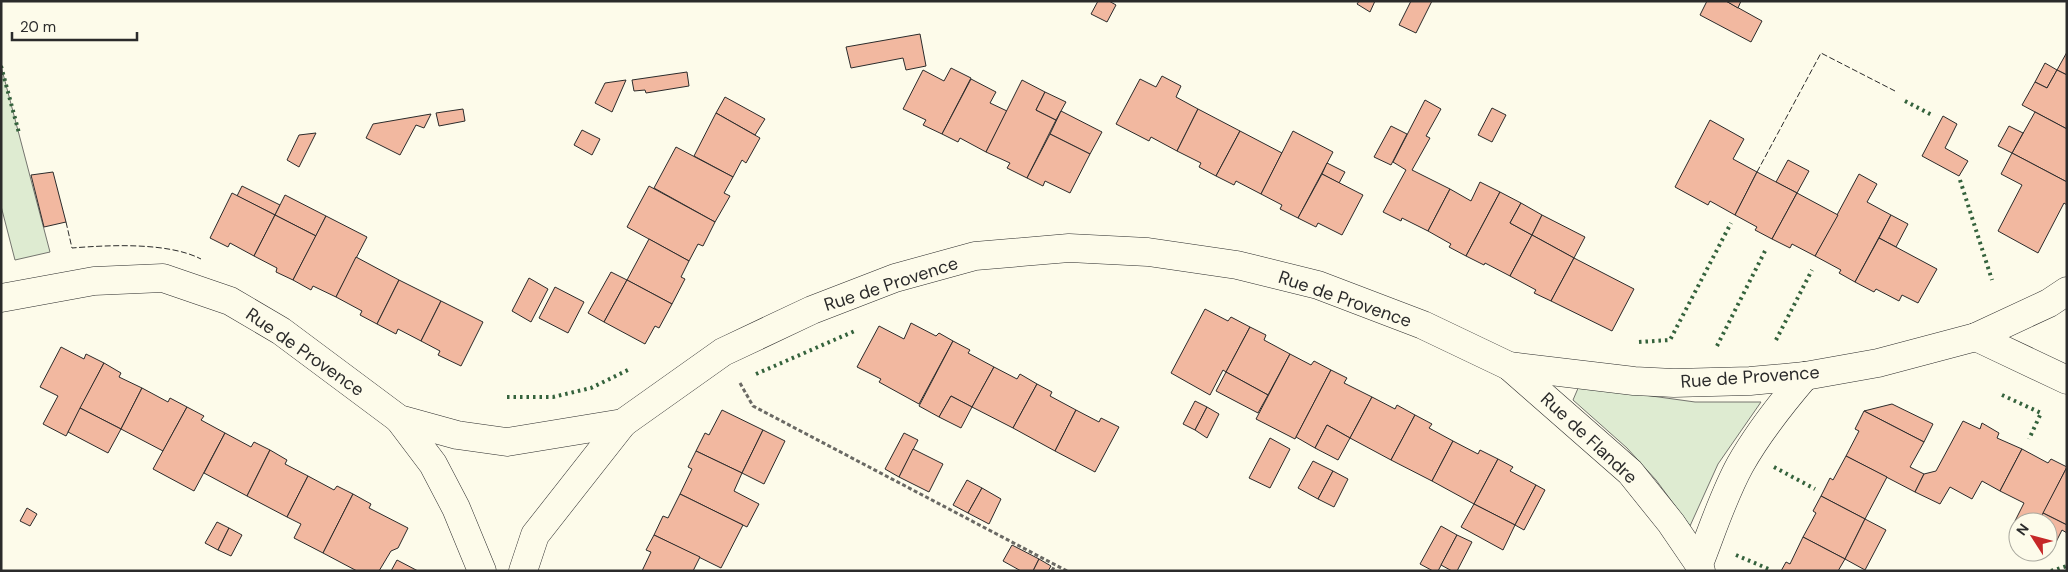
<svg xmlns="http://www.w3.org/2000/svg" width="2068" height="572" font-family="'DM Sans',sans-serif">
  <rect width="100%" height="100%" fill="#fdfbea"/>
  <g fill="#deebd1" stroke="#74746e">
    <polygon points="1,66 50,252 15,260 1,206"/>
    <polygon points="1579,386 1695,402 1761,402 1718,464 1690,526 1656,480 1627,448 1573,400"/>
  </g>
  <g fill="#f2b8a0" stroke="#2b2b2b">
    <polygon points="1098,1 1109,1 1116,5 1107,22 1091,14"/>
    <polygon points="1359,1 1375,1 1370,12 1357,4"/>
    <polygon points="1411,1 1432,1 1416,33 1399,25"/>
    <polygon points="1707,1 1726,1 1762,21 1751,42 1700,15"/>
    <polygon points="1726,1 1741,1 1738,8"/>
    <polygon points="920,34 926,66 906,70 903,58 851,68 846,47"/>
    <polygon points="2067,52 2067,75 2057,70"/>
    <polygon points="2045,63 2057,70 2047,88 2035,82"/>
    <polygon points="951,68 971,78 942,134 923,125 926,120 903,109 923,70 944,81"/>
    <polygon points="2057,70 2067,75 2067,129 2022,105 2035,82 2047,88"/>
    <polygon points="687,72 689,86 646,93 645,90 634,91 632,80"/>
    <polygon points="1162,76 1181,86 1176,97 1198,109 1177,151 1151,137 1149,141 1116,124 1140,79 1156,87"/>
    <polygon points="971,79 996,92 990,103 1007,111 986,152 960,138 958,142 942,134"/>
    <polygon points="626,80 612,112 595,103 605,83"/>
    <polygon points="1022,80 1045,92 1036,110 1056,120 1027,178 1007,168 1010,163 986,152"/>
    <polygon points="1045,92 1066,102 1056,120 1036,110"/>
    <polygon points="725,97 765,119 755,135 716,113"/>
    <polygon points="1425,100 1441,109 1426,136 1430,138 1412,170 1450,189 1428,231 1402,218 1401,221 1383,212 1406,170 1393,162"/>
    <polygon points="1492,108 1506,115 1492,142 1478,135"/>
    <polygon points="463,109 465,121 439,126 436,113"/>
    <polygon points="1198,109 1240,131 1216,176 1199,167 1201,163 1177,151"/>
    <polygon points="1061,111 1102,132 1090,154 1050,134"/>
    <polygon points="2035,112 2067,129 2067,182 2012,153"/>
    <polygon points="716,113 760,138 746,163 742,160 733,177 694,156"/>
    <polygon points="431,114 424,128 416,125 400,155 366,138 373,124"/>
    <polygon points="1943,116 1957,124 1945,148 1968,161 1959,176 1922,156"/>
    <polygon points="1710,120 1744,139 1733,159 1757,172 1735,215 1710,201 1708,205 1675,187"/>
    <polygon points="1391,126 1407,134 1391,165 1374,157"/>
    <polygon points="2009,126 2023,133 2012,153 1998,146"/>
    <polygon points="582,130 600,139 592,155 574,145"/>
    <polygon points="1240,131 1282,153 1261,194 1236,181 1234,185 1216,176"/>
    <polygon points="1293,131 1333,152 1298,218 1280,209 1282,205 1261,194"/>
    <polygon points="316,133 299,167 287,160 299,135"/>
    <polygon points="1050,134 1090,154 1070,193 1045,181 1043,186 1027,178"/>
    <polygon points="676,147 733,177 724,193 730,196 715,222 654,188"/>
    <polygon points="2012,153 2067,182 2067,205 2064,203 2038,253 1998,231 2022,185 2001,174"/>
    <polygon points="1788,160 1809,171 1797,193 1776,182"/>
    <polygon points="1327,163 1345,172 1339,183 1322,174"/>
    <polygon points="53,172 66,222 44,227 31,175"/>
    <polygon points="1757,172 1797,193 1772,239 1755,230 1757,227 1735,215"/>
    <polygon points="1322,174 1363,195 1342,235 1318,223 1316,227 1298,218"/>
    <polygon points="1859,174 1877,184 1867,202 1891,215 1855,282 1839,273 1841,270 1815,256"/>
    <polygon points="1480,182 1500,192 1466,256 1449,247 1451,244 1428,231 1450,189 1471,201"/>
    <polygon points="242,186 280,205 275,215 237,196"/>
    <polygon points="649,186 715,222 703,246 698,244 689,261 627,227"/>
    <polygon points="1500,192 1521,203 1510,223 1532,235 1510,276 1485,263 1484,265 1466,256"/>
    <polygon points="232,193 275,215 254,256 230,243 228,247 210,238"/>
    <polygon points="1797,193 1838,215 1815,256 1792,244 1790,248 1772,239"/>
    <polygon points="285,195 326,216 316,236 275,215"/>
    <polygon points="1521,203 1542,215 1532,235 1510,223"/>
    <polygon points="275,215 316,236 293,280 276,272 277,268 254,256"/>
    <polygon points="1542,215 1585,237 1574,258 1532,235"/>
    <polygon points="1891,215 1908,224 1896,247 1879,238"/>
    <polygon points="326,216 367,237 336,297 313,286 311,290 293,280"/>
    <polygon points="1532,235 1574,258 1551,301 1534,293 1536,290 1510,276"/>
    <polygon points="1879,238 1937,269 1918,303 1902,295 1899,301 1876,289 1874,292 1855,282"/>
    <polygon points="649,239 689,261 681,277 685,279 672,304 627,280"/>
    <polygon points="356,257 399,280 377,324 360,315 362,311 336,297"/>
    <polygon points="1574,258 1634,289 1612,331 1551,301"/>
    <polygon points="611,272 627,280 604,322 588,313"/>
    <polygon points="529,278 548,289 531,322 512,311"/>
    <polygon points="399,280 441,301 421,341 398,329 396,334 377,324"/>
    <polygon points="627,280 672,304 659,328 655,326 645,344 604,322"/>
    <polygon points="555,287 584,302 568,333 539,318"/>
    <polygon points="441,301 483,322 461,366 438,355 440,351 421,341"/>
    <polygon points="1205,309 1228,321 1231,317 1250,327 1226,372 1223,370 1210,395 1171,373"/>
    <polygon points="911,323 936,336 939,333 953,341 919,404 879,382 881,379 857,367 879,326 904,339"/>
    <polygon points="1250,327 1266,335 1264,340 1290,354 1268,395 1226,372"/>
    <polygon points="953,341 970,350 968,353 994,367 972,407 951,396 939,417 919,406"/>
    <polygon points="61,347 84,359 86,354 104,363 66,436 43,424 58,396 40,387"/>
    <polygon points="1290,354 1311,365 1314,361 1331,370 1295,439 1256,419"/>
    <polygon points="104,363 121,373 119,377 142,388 121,429 80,408"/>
    <polygon points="994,367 1017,379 1020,374 1037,384 1013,428 972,407"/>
    <polygon points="1331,370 1347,378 1344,383 1372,397 1350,438 1327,425 1315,448 1296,437"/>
    <polygon points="1226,372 1268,395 1258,413 1216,391"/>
    <polygon points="1037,384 1052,392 1050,396 1076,410 1055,451 1013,428"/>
    <polygon points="142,388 168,402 170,398 187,407 163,451 121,429"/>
    <polygon points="951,396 972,407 961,428 939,417"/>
    <polygon points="1372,397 1395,409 1397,405 1415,415 1391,460 1350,438"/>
    <polygon points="1195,401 1207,407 1195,430 1183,424"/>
    <polygon points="1892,404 1933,424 1924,442 1864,411"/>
    <polygon points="187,407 204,416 201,420 225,433 194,491 153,469"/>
    <polygon points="1207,407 1219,414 1207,438 1195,430"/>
    <polygon points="80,408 121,429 108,453 68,432"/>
    <polygon points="722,410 763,430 742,473 696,451 705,433 709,435"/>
    <polygon points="1076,410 1099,422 1101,418 1119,427 1095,472 1055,451"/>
    <polygon points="1864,411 1924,442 1910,467 1924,474 1915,492 1846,456 1859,431 1855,429"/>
    <polygon points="1415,415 1432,424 1429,428 1453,441 1432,481 1391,460"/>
    <polygon points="1963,421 1980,429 1982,423 1999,433 1997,438 2022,449 2000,491 1982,481 1972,499 1950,487 1940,504 1915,492 1924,474 1936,471"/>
    <polygon points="1327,425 1350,438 1338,460 1315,448"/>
    <polygon points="763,430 785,441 764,484 742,473"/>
    <polygon points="225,433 251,447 254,442 270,450 247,496 204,473"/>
    <polygon points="904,433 918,440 899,477 885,469"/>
    <polygon points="1270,438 1290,449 1270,488 1249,478"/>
    <polygon points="1453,441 1478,454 1480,450 1498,459 1474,504 1432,481"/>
    <polygon points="913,449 943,464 929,492 899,477"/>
    <polygon points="2022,449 2048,463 2051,459 2067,467 2039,522 2015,521 2024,503 2000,491"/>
    <polygon points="270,450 287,460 285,464 308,476 287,517 247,496"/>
    <polygon points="696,451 742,473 734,491 759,504 747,527 680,494 692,469 688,467"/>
    <polygon points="1846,456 1887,477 1865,519 1821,496 1830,478 1833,480"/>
    <polygon points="1498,459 1513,467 1510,471 1536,485 1515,525 1474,504"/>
    <polygon points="1313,461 1333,471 1318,499 1298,488"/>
    <polygon points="2067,467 2067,525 2043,513"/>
    <polygon points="1333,471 1348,479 1334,507 1318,499"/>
    <polygon points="308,476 334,490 337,486 353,494 323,553 294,538 301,524 287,517"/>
    <polygon points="967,480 982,488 968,513 953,505"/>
    <polygon points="1536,485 1545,490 1524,530 1515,525"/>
    <polygon points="982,488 1001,499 989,524 968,513"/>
    <polygon points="353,494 371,504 369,508 408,528 398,548 391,551 379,571 357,571 323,553"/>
    <polygon points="680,494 743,525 721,568 654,535 663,516 668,518"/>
    <polygon points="1821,496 1865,519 1845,559 1803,537 1816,513 1813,511"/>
    <polygon points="1474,504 1515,525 1503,550 1461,527"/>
    <polygon points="27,508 37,514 30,526 20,521"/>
    <polygon points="2043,513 2067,525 2067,533 2062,530 2056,542 2048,538 2048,522 2039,522"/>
    <polygon points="1865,519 1886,530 1865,570 1845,559"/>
    <polygon points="217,522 229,528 218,550 205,543"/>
    <polygon points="1441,526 1457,535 1438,571 1433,571 1420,564"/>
    <polygon points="229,528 242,535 231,556 218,550"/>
    <polygon points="654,535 700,557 693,571 642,571 651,552 646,550"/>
    <polygon points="1457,535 1472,542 1457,571 1452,571 1441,565"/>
    <polygon points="1803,537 1845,559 1838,571 1781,571 1786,562 1790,564"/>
    <polygon points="1012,545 1039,559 1033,571 1021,571 1003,561"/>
    <polygon points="1039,559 1051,566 1048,571 1033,571"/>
    <polygon points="397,560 418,571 391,571"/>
  </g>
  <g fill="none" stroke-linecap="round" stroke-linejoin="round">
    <g stroke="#2b2b2b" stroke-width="29">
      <g id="minor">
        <polyline points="1,298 94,281 163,278 230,301 281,331 399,419 457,435 507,442 623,423 723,352 812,310 895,278 975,256 1069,248 1148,252 1237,265 1318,285 1423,325 1509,366 1634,381 1674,383 1750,381 1805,376 1878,363 1976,337 2049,303 2067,291"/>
        <polyline points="1976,337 2067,380"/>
        <polyline points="1509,366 1630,472 1671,523 1699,564"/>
        <polyline points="399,419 433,464 456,508 482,571"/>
        <polyline points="523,571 535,535 623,423"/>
        <path d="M1701,571L1699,564C1712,531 1723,496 1740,465C1758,433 1781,404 1805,376"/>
      </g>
    </g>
    <g stroke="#6a6964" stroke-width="3" stroke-dasharray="4 2.5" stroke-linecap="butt">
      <polyline points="740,383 753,406 1067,571"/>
      <polyline points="1052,571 1055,565"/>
    </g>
    <use href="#minor" stroke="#fdfbea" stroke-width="28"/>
    <g stroke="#34623c" stroke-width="4" stroke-dasharray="2.5 4" stroke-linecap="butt">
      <polyline points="1,66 19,133"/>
      <polyline points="1905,101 1932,115"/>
      <polyline points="1960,180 1992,280"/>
      <polyline points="1776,340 1812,270"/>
      <polyline points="1639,342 1670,340 1731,223"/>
      <polyline points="1717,346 1765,251"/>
      <polyline points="756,374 857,330"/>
      <polyline points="2002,395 2041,413 2029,439"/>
      <polyline points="507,397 553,397 591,388 630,369"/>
      <polyline points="1774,467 1815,489"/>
      <polyline points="1736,555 1771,570"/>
      <polyline points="2051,571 2067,566"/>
    </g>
    <g stroke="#2b2b2b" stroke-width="1" stroke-dasharray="6 2.5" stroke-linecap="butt">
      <polyline points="1757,172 1821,53 1895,91"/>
      <path d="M66,222L72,248C109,245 168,242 201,259"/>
    </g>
  </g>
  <g text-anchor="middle" stroke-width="4" stroke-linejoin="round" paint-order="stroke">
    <g font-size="18" fill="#2b2b2b" stroke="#fdfbea">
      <text transform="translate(891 284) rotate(-18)" y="6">Rue de Provence</text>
      <text transform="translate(1345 299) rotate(19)" y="6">Rue de Provence</text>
      <text transform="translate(305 352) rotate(35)" y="6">Rue de Provence</text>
      <text transform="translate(1750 377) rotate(-4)" y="6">Rue de Provence</text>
      <text transform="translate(1589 438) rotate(43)" y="6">Rue de Flandre</text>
    </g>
  </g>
  <rect width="2068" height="572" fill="none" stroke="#2b2b2b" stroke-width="5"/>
  <g transform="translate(2033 537) rotate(306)"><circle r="24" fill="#fdfbea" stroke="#a9a89e"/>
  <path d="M0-4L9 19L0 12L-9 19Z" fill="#c62828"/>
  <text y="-8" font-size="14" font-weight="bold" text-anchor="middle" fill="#2b2b2b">N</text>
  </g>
  <path d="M12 32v8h125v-8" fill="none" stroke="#2b2b2b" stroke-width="2.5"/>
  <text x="20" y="32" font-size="15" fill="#2b2b2b" stroke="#fdfbea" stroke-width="4" paint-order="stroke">20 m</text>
</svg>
